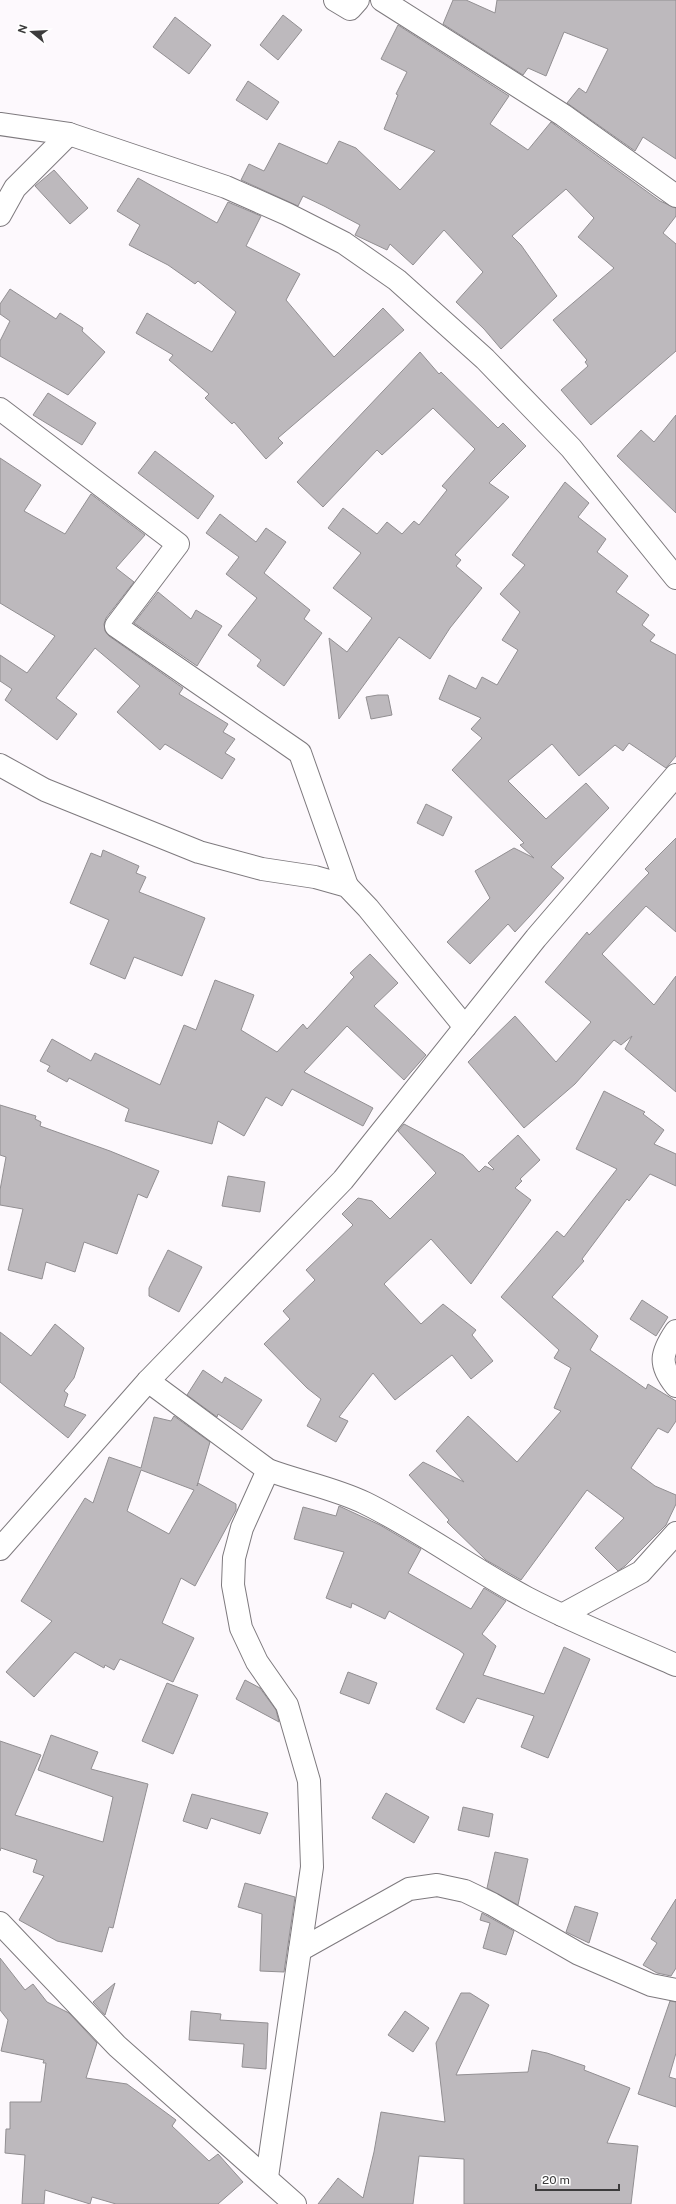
<svg xmlns="http://www.w3.org/2000/svg" width="676" height="2204" font-family="'Public Sans',sans-serif">
  <rect width="100%" height="100%" fill="#fdf9fd"/>
  <g fill="#bdb9bd" stroke="#928f92" fill-rule="evenodd">
    <polygon points="453,0 466,0 495,13 497,0 676,0 676,159 643,137 635,151 567,103 579,88 586,93 608,49 564,32 546,76 528,68 523,75 443,24"/>
    <polygon points="283,15 302,30 278,60 260,45"/>
    <polygon points="175,17 211,45 189,74 153,47"/>
    <polygon points="398,25 509,96 490,124 528,150 551,122 660,201 676,208 676,216 663,233 676,244 676,351 591,425 561,390 588,366 585,362 587,360 553,320 614,268 578,237 594,218 566,189 512,236 521,245 557,296 501,349 484,329 456,302 483,272 444,230 413,265 390,244 387,250 355,235 360,225 324,206 303,196 298,206 241,180 249,164 264,171 279,143 327,164 339,141 356,148 400,190 435,151 384,129 398,95 396,94 407,72 381,59"/>
    <polygon points="248,81 279,102 267,120 236,100"/>
    <polygon points="54,170 88,208 70,224 35,186"/>
    <polygon points="138,178 217,223 228,202 261,216 246,246 300,274 286,300 334,357 383,308 404,330 278,438 283,443 266,459 234,422 232,424 205,398 209,394 169,360 173,355 136,333 147,313 212,352 236,312 198,281 195,284 168,265 129,245 140,225 117,211"/>
    <polygon points="10,289 56,319 60,313 83,328 82,331 105,352 68,395 0,356 0,341 10,321 0,314 0,304"/>
    <polygon points="420,352 439,374 441,372 498,428 503,423 526,446 489,483 509,497 455,555 461,560 456,566 482,588 450,628 430,659 399,637 339,719 329,638 347,652 372,618 333,588 361,553 328,528 343,508 377,534 387,522 402,534 414,521 419,525 447,490 442,486 475,449 433,408 382,455 377,450 323,507 297,482"/>
    <polygon points="48,393 96,423 82,445 33,415"/>
    <polygon points="676,415 676,513 617,456 641,430 654,442"/>
    <polygon points="155,451 214,496 198,519 138,473"/>
    <polygon points="0,458 41,485 24,511 65,534 91,494 145,535 116,568 134,582 106,618 104,624 105,631 109,636 183,688 179,694 228,724 223,732 235,739 225,753 235,759 222,779 165,744 160,750 117,712 140,686 95,648 56,698 77,714 57,740 5,700 12,689 0,681 0,655 27,673 55,636 0,603"/>
    <polygon points="565,482 589,503 578,517 606,539 597,552 628,576 616,592 649,615 642,625 655,635 650,641 676,655 676,756 666,768 629,743 623,751 615,745 579,776 552,744 508,781 546,819 586,783 609,808 551,867 564,878 529,917 515,932 508,924 470,964 447,942 490,898 475,871 514,848 534,858 520,845 524,843 452,770 482,738 471,729 481,718 439,699 449,675 476,689 482,677 497,685 518,650 502,640 520,612 500,594 525,565 512,555"/>
    <polygon points="220,514 256,542 266,528 286,542 264,573 310,610 304,619 322,633 284,686 257,666 261,660 228,635 257,598 226,574 239,557 206,533"/>
    <polygon points="158,592 191,619 196,610 222,626 197,666 134,623"/>
    <polygon points="378,695 388,695 392,715 371,719 366,697"/>
    <polygon points="426,804 452,817 443,836 417,823"/>
    <polygon points="676,838 676,932 646,906 602,954 654,1005 676,976 676,1092 625,1049 632,1036 621,1045 614,1040 575,1084 524,1128 468,1062 515,1016 556,1062 591,1022 545,982 587,932 589,935 649,873 645,869"/>
    <polygon points="103,850 139,866 136,873 146,877 139,892 205,918 182,976 134,957 125,979 90,964 109,920 70,903 91,853 101,857"/>
    <polygon points="370,954 398,983 374,1006 426,1055 404,1080 347,1026 304,1072 373,1108 363,1126 292,1089 282,1106 266,1097 244,1136 218,1121 212,1144 125,1121 129,1109 69,1078 67,1082 47,1071 50,1066 40,1061 52,1039 91,1061 95,1053 160,1085 184,1025 196,1030 215,980 254,995 241,1030 277,1052 303,1024 307,1029 354,977 350,973"/>
    <polygon points="604,1091 645,1112 643,1114 664,1130 654,1144 676,1154 676,1186 650,1174 629,1201 627,1199 582,1259 584,1261 552,1297 598,1336 590,1350 646,1389 648,1384 676,1401 676,1421 668,1433 658,1428 631,1468 655,1486 676,1495 676,1504 666,1525 625,1566 618,1571 595,1548 624,1518 587,1490 521,1580 486,1560 447,1522 449,1520 409,1475 423,1462 464,1482 436,1451 468,1416 517,1462 561,1411 554,1408 571,1368 554,1358 559,1350 501,1297 557,1231 564,1237 617,1169 576,1149"/>
    <polygon points="0,1105 36,1116 35,1119 41,1122 40,1126 110,1151 159,1171 147,1198 138,1194 117,1254 84,1242 75,1272 46,1262 42,1279 8,1270 23,1209 0,1205 0,1190 6,1157 0,1155"/>
    <polygon points="404,1124 463,1155 479,1172 485,1166 493,1170 494,1169 488,1163 518,1135 540,1160 520,1179 522,1181 515,1188 531,1200 471,1284 431,1239 384,1284 421,1324 443,1304 476,1330 472,1335 493,1361 471,1379 452,1355 395,1400 373,1373 339,1417 348,1421 336,1442 307,1426 321,1399 307,1388 264,1344 290,1319 283,1311 315,1280 306,1270 353,1225 342,1214 358,1198 372,1201 390,1219 436,1173 398,1131"/>
    <polygon points="228,1176 265,1182 260,1212 222,1206"/>
    <polygon points="168,1250 202,1267 179,1312 149,1296 149,1288"/>
    <polygon points="642,1300 668,1317 656,1336 630,1319"/>
    <polygon points="55,1324 84,1348 74,1378 64,1391 68,1394 64,1406 86,1415 68,1438 0,1382 0,1332 31,1356"/>
    <polygon points="203,1370 222,1383 225,1377 262,1400 242,1430 218,1414 217,1417 187,1395"/>
    <path d="M174,1416L210,1442L197,1486L198,1483L236,1504V1510L195,1586L181,1578L162,1623L194,1638L173,1682L120,1659L114,1670L105,1665L104,1668L75,1652L34,1697L6,1672L52,1621L21,1601L85,1498L93,1503L109,1457L141,1468L154,1417L171,1421ZM141,1470L194,1490L169,1534L127,1511Z"/>
    <polygon points="339,1506 380,1525 421,1549 408,1573 471,1609 484,1588 506,1601 482,1634 496,1646 483,1675 544,1694 564,1647 590,1659 548,1758 521,1747 534,1716 477,1698 464,1723 436,1709 464,1654 459,1650 389,1611 385,1619 352,1603 351,1608 326,1598 344,1552 294,1539 303,1507 336,1516"/>
    <polygon points="348,1672 377,1683 369,1704 340,1693"/>
    <polygon points="245,1680 260,1688 276,1710 279,1722 236,1699"/>
    <polygon points="167,1683 198,1695 173,1754 142,1741"/>
    <polygon points="51,1735 98,1752 91,1769 148,1784 113,1928 109,1927 102,1952 57,1941 19,1920 44,1876 33,1872 37,1860 1,1848 0,1851 0,1741 41,1755 15,1815 103,1842 113,1797 38,1770"/>
    <polygon points="386,1793 429,1817 414,1843 372,1818"/>
    <polygon points="192,1794 268,1813 260,1834 211,1818 207,1829 183,1821"/>
    <polygon points="463,1807 493,1814 489,1837 458,1830"/>
    <polygon points="495,1852 528,1859 518,1905 487,1888"/>
    <polygon points="245,1883 295,1897 284,1972 260,1971 262,1914 238,1907"/>
    <polygon points="676,1899 676,1968 671,1976 657,1973 643,1965 657,1943 651,1939"/>
    <polygon points="575,1906 598,1913 589,1943 566,1932"/>
    <polygon points="482,1913 514,1931 506,1955 483,1948 490,1923 480,1920"/>
    <polygon points="0,1958 25,1990 33,1984 47,2002 69,2013 97,2043 86,2078 127,2084 176,2120 172,2126 209,2161 218,2154 243,2182 218,2204 116,2204 92,2197 90,2204 45,2190 44,2204 22,2204 25,2155 5,2153 6,2129 10,2129 10,2102 41,2102 46,2063 43,2063 44,2060 1,2051 8,2020 0,2010"/>
    <polygon points="115,1983 105,2015 93,2002"/>
    <polygon points="461,1993 470,1993 489,2005 456,2075 528,2072 532,2050 547,2053 585,2066 584,2070 630,2088 607,2143 638,2146 631,2204 464,2204 464,2159 419,2156 413,2204 318,2204 338,2178 363,2198 374,2152 381,2112 445,2122 436,2043"/>
    <polygon points="670,2001 676,2002 676,2053 669,2077 676,2079 676,2107 638,2094"/>
    <polygon points="191,2011 221,2014 220,2020 268,2023 266,2069 242,2067 244,2044 189,2040"/>
    <polygon points="405,2011 429,2028 413,2052 388,2035"/>
  </g>
  <g fill="none" stroke-linecap="round" stroke-linejoin="round">
    <g stroke="#7e7a7e" stroke-width="24">
      <g id="minor">
        <polyline points="335,0 350,9 358,0"/>
        <polyline points="382,0 563,115 676,196"/>
        <polyline points="0,124 69,134 226,187 287,214 344,243 397,280 485,359 571,448 676,578"/>
        <polyline points="0,215 15,188 69,134"/>
        <polyline points="0,409 178,544 116,626 300,753 347,886"/>
        <polyline points="0,765 45,790 199,852 262,869 315,877 347,886 368,908 465,1027"/>
        <path d="M676,1331C661,1353 658,1364 676,1386"/>
        <path d="M148,1381L268,1470C300,1482 334,1488 365,1503C422,1531 472,1569 527,1598C575,1623 626,1643 676,1665"/>
        <polyline points="0,1549 148,1381 343,1180 536,938 676,775"/>
        <polyline points="562,1615 641,1572 676,1533"/>
        <polyline points="0,1923 117,2046 295,2204"/>
        <polyline points="300,1950 409,1889 437,1885 465,1891 492,1904 579,1954 651,1985 676,1990"/>
        <polyline points="267,2177 312,1867 309,1781 287,1705 257,1662 241,1628 233,1585 234,1558 242,1528 268,1470"/>
      </g>
    </g>
    <use href="#minor" stroke="#fff" stroke-width="22"/>
  </g>
  <g transform="translate(32 32) rotate(288)" stroke="#ffffff" stroke-width="3" paint-order="stroke">
  <path d="M0-3L7 15L0 10L-7 15Z" fill="#3c3b3c"/>
  <text y="-6" font-size="11" font-weight="bold" text-anchor="middle" fill="#3c3b3c">N</text>
  </g>
  <path d="M536 2184v6h83v-6" fill="none" stroke="#3c3b3c" stroke-width="2"/>
  <text x="542" y="2184" font-size="12" fill="#3c3b3c" stroke="#ffffff" stroke-width="3" paint-order="stroke">20 m</text>
</svg>
